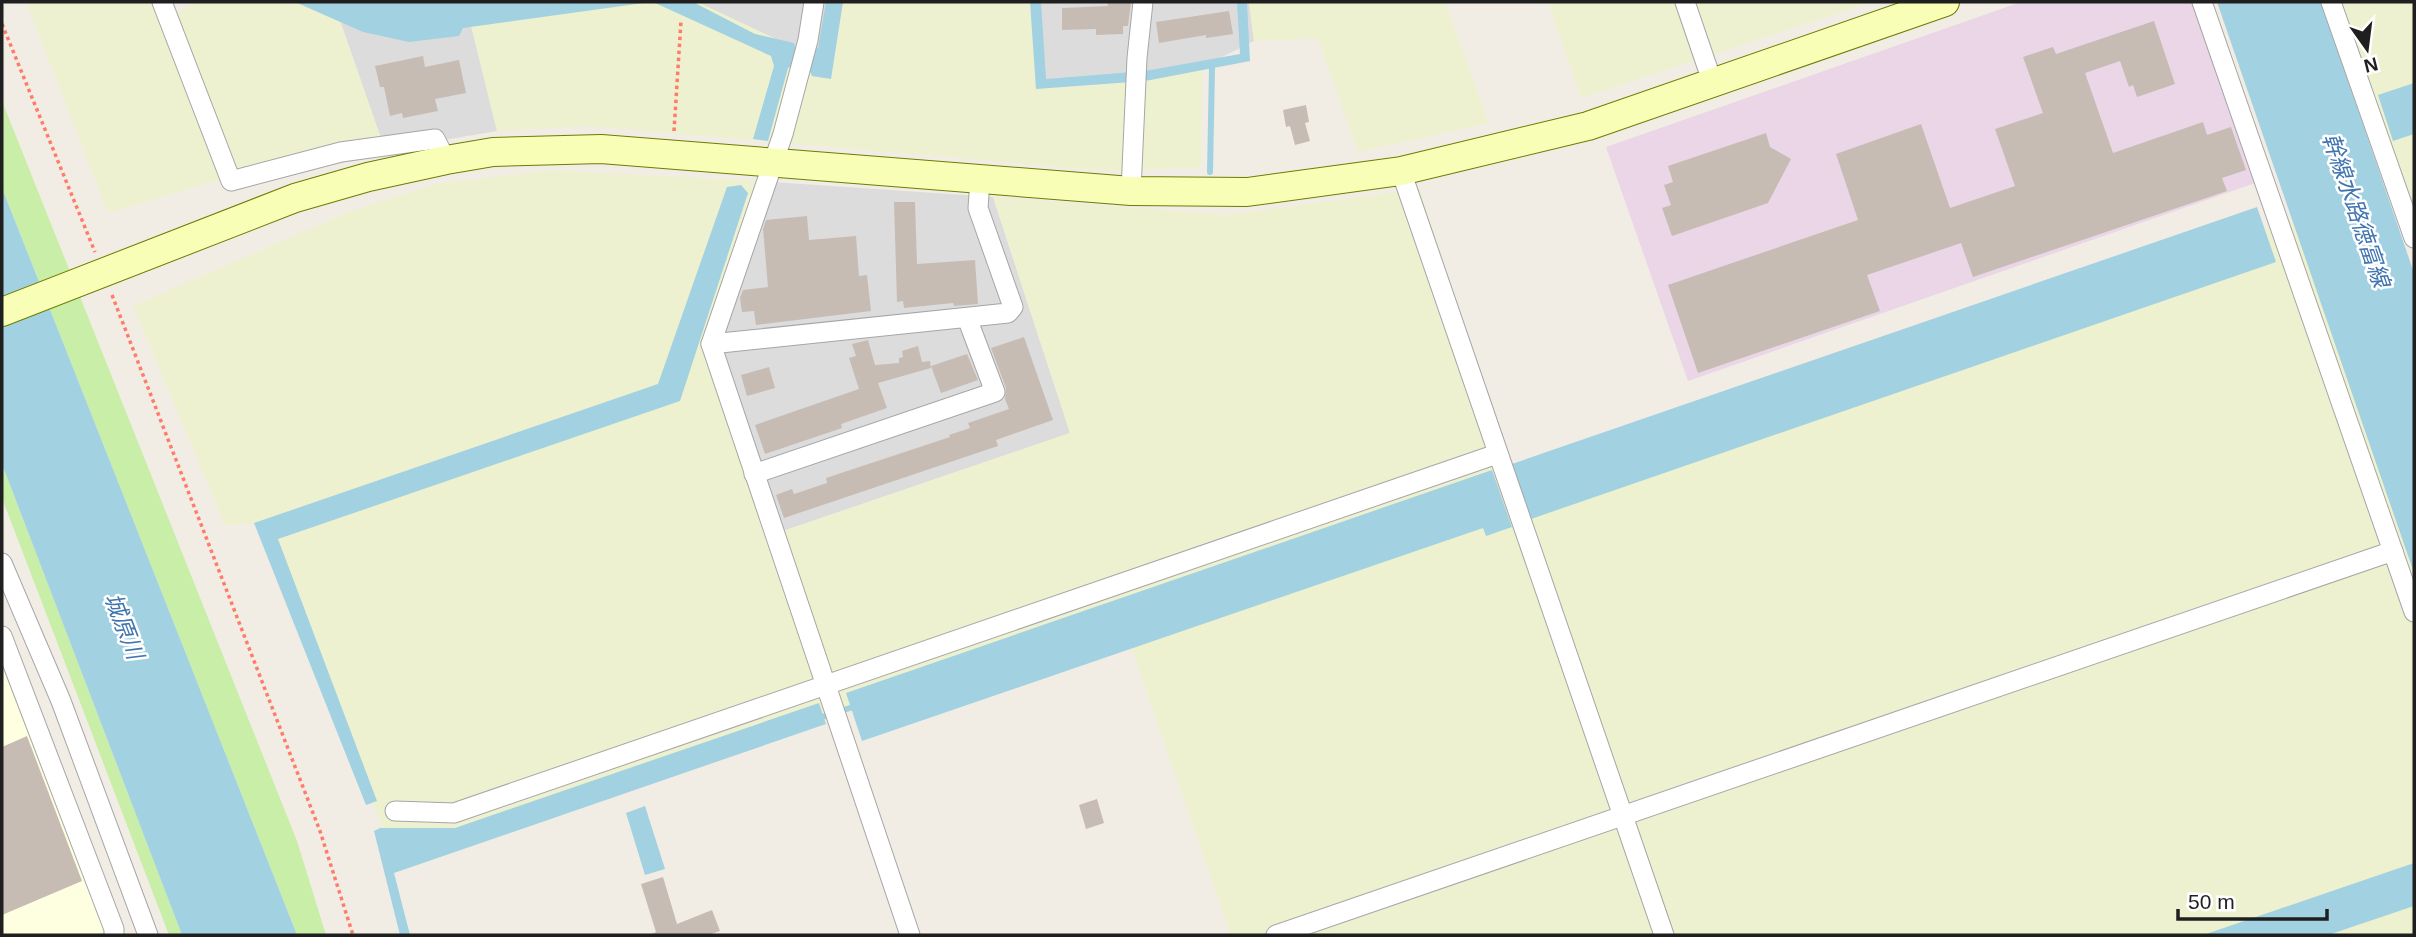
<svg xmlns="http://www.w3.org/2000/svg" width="2416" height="937" font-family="Helvetica,'Noto Sans JP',sans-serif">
  <rect width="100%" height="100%" fill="#f1ede5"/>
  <g fill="#dddcdc">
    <polygon points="697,2 834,2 829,64"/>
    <polygon points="1035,2 1249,2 1254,41 1202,67 1042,83"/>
    <polygon points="467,9 497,131 385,150 337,12"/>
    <polygon points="757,181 993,197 1070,433 768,536 703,346"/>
  </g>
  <polygon fill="#ead6e6" points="2021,2 2195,2 2258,182 1688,381 1606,147"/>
  <polygon fill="#feffe0" points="2,626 119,925 96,935 2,935"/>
  <g fill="#edf1cf">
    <polygon points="26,2 157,2 165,19 197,2 324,2 337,12 385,150 229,190 218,180 108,213"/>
    <polygon points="539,2 697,2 829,64 834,2 1035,2 1042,83 1202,67 1201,167 1110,171 586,126 497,131 467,9"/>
    <polygon points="1249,2 1445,2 1489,123 1358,152 1318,38 1254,41"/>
    <polygon points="1548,2 1872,2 1581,98"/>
    <polygon points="2328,2 2414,2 2414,251"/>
    <polygon points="550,170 757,181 703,346 769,536 1070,433 993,197 1227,215 1420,189 1515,483 2306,216 2414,532 2414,935 1231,935 1131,647 853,709 388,866 387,838 264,523 225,525 133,306 351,211 436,184"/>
  </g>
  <g fill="#c8eea7">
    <polygon points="2,101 297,841 326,935 297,935 2,188"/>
    <polygon points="2,464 182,935 169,935 2,498"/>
  </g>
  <g fill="#a2d1e1">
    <polygon points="295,2 651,2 463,28 459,36 409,42 363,32"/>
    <polygon points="653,2 693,2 755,34 794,43 797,53 794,65 788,68 768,141 753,139 774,66 771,56"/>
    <polygon points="826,2 843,2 831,79 812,76 809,69 812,51 818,48"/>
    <polygon points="1030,2 1041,2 1046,79 1145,71 1240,54 1237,2 1247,2 1250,61 1145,81 1036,89"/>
    <polygon points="2217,2 2321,2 2414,273 2414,573"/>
    <polygon points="2414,83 2414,134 2393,141 2378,95"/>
    <polygon points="741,185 748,193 680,401 278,539 377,801 366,805 254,523 658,384 727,187"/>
    <polygon points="2,188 297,935 182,935 2,464"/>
    <polygon points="2257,207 2276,262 1531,519 1512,464"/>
    <polygon points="1492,470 1512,527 1486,536 1483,528 862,741 846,693"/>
    <polygon points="819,703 826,724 394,873 410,935 400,935 374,831 380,828 455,828"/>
    <polygon points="645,806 665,869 645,875 626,813"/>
    <polygon points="2414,863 2414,906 2328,935 2203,935"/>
  </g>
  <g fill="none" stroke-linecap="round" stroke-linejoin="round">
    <g stroke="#a2d1e1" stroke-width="6">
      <polyline points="1210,172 1212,68"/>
      <polyline points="816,719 859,705"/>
    </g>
  </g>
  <g fill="#c6bcb4">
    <polygon points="1107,2 1131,2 1128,26 1123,26 1123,34 1096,35 1096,29 1062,30 1062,8 1108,6"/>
    <polygon points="1229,11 1233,34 1206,38 1206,35 1159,43 1156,22"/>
    <polygon points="2154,21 2175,84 2137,97 2133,85 2129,87 2120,61 2085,73 2113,153 2203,122 2207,135 2231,127 2246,170 2222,178 2227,191 1973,277 1961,243 1867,275 1880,311 1698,373 1668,285 1858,220 1836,154 1921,124 1950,208 2015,186 1995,129 2043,113 2023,57 2053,47 2056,54"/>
    <polygon points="423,56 425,67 459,60 466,93 435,99 438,111 403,118 402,113 390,116 384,87 380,87 375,66"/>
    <polygon points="1306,105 1309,122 1305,123 1310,141 1295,145 1290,126 1286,127 1283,110"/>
    <polygon points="1766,133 1770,147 1791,159 1768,203 1672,236 1662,208 1671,205 1664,185 1673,182 1668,166"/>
    <polygon points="894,202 915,202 917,264 975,260 978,304 954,306 953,303 904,308 903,301 897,302"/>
    <polygon points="807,216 809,240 856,236 859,276 867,275 871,311 756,325 754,311 742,312 740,298 743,290 768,287 763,229 766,220"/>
    <polygon points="1024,337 1053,420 996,440 998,446 784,518 776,495 792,489 794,494 827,483 826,478 950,437 949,435 970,428 968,423 1009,409 1005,399 1006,388 991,348"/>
    <polygon points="868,340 875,365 899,363 899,358 903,357 902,351 918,346 922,362 930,361 931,368 878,383 887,408 841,424 842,428 765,454 755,425 859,389 849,358 856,356 852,344"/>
    <polygon points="967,354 978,380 941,393 931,366"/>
    <polygon points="769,367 775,388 747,396 741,375"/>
    <polygon points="27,736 82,881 2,915 2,747"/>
    <polygon points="1097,799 1104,823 1086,829 1079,805"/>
    <polygon points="663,877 677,924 712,910 720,931 708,935 650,935 656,932 641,884"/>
  </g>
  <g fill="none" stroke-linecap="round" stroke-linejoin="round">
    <g stroke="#a6a6a6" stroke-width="21">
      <g id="street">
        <polyline points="162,2 231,181 341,152 435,139 446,160"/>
        <polyline points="814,2 808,40 783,134 711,344 910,935"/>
        <polyline points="1685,2 1713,84"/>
        <polyline points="2202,2 2414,612"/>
        <polyline points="2331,2 2414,238"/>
        <polyline points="1401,171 1664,935"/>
        <polyline points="1131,191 1137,58 1143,2"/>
        <polyline points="711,344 1008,313 1013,307 978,208 980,180"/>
        <polyline points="754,474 995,392 967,318"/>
        <polyline points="2,563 61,701 148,935"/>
        <polyline points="2,636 114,929 114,935"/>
        <polyline points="395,811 454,813 1497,454"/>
        <polyline points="1276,935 2393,551"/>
      </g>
    </g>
    <g stroke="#6c7d00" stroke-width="30">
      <polyline id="secondary" points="2,312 295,198 368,177 446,160 493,152 601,149 1131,191 1247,192 1401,171 1588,126 1945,2"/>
    </g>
    <g stroke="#ff7c68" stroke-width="3.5" stroke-dasharray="3.5 3.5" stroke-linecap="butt">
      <polyline points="2,24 95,252"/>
      <polyline points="674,131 681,21"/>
      <polyline points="112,295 320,831 353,935"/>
    </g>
    <use href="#street" stroke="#fff" stroke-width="19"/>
    <use href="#secondary" stroke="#f8feb6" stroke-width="28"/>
  </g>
  <g text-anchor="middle" stroke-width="5" stroke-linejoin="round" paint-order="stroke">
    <g font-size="23" font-style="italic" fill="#4175af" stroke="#fff">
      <text transform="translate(2356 210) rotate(71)" y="8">幹線水路徳富線</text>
      <text transform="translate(124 626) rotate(69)" y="8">城原川</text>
    </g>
  </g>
  <rect width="2416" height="937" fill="none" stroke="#1f1f1f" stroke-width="7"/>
  <g transform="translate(2367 49) rotate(166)" stroke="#ffffff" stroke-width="5" paint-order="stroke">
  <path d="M0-5L12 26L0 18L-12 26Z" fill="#1f1f1f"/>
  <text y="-10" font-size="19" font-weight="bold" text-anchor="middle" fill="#1f1f1f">N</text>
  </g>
  <path d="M2178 909v10h149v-10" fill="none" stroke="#1f1f1f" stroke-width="3.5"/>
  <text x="2188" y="909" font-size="21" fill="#1f1f1f" stroke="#ffffff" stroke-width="5" paint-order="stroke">50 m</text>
</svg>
